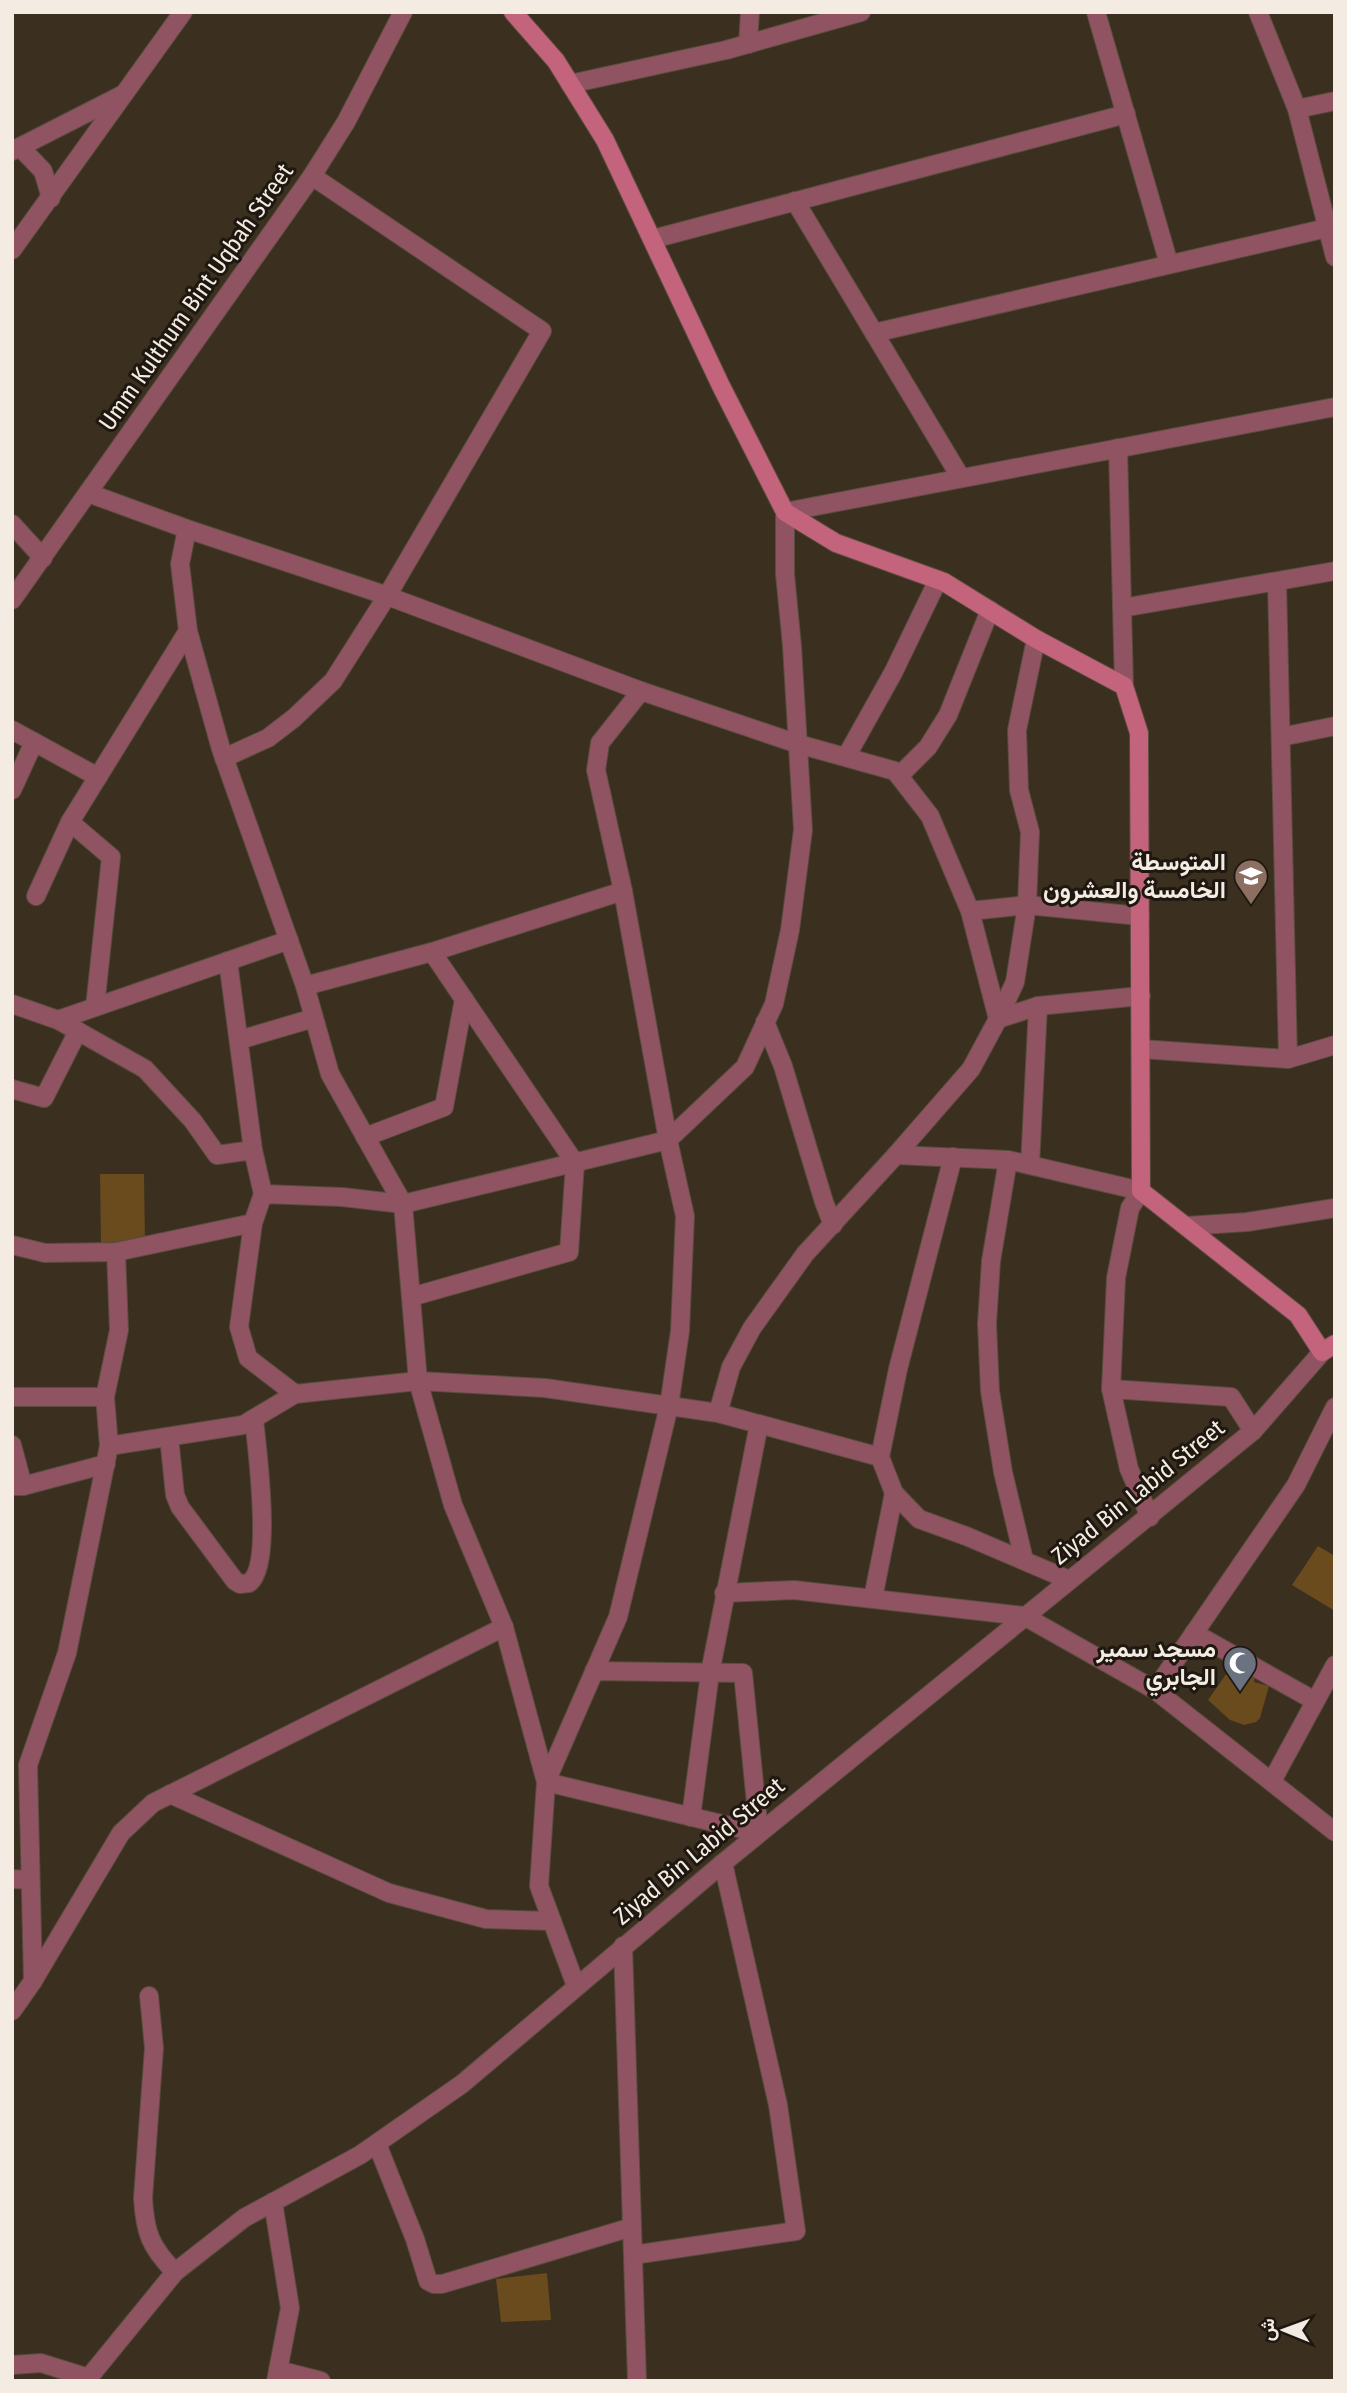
<svg xmlns="http://www.w3.org/2000/svg" width="1347" height="2393" font-family="'Fira Sans Condensed',Vazirmatn,sans-serif">
  <rect width="100%" height="100%" fill="#3b2f1f"/>
  <g fill="#6a4b1d">
    <polygon points="100,1174 144,1174 145,1243 101,1244"/>
    <polygon points="1318,1546 1335,1556 1335,1611 1292,1585"/>
    <polygon points="1233,1664 1255,1676 1254,1682 1269,1686 1260,1718 1256,1722 1244,1725 1230,1720 1208,1700"/>
    <polygon points="547,2273 551,2320 501,2322 496,2279"/>
  </g>
  <g fill="none" stroke-linecap="round" stroke-linejoin="round">
    <g stroke="#594d3e" stroke-width="20">
      <g id="street">
        <polyline points="1096,12 1169,264"/>
        <polyline points="1258,12 1297,109 1335,257"/>
        <polyline points="748,44 750,12"/>
        <polyline points="570,84 726,50 861,12"/>
        <polyline points="1297,109 1335,101"/>
        <polyline points="20,147 43,171 51,198"/>
        <polyline points="12,151 122,95"/>
        <polyline points="795,201 961,478"/>
        <polyline points="653,239 1126,114"/>
        <polyline points="12,250 183,12"/>
        <polyline points="874,333 1327,228"/>
        <polyline points="1118,448 1124,686"/>
        <polyline points="88,493 187,529 382,594 641,691 798,744 895,771 930,816 970,911 998,1019"/>
        <polyline points="12,524 43,558"/>
        <polyline points="187,529 180,564 188,631 221,749 305,986 330,1074 403,1204 418,1381 453,1505 504,1627 546,1782 539,1886 576,1986"/>
        <polyline points="1277,582 1288,1059"/>
        <polyline points="12,600 312,176 346,122 403,12"/>
        <polyline points="1122,608 1335,571"/>
        <polyline points="12,730 98,777"/>
        <polyline points="1281,737 1335,726"/>
        <polyline points="846,757 893,673 938,580"/>
        <polyline points="224,758 268,738 294,718 333,681 387,596 542,331 312,176"/>
        <polyline points="899,776 928,747 948,715 990,610"/>
        <polyline points="12,790 34,742"/>
        <polyline points="36,896 70,822"/>
        <polyline points="970,911 1027,905 1140,916"/>
        <polyline points="228,961 253,1150"/>
        <polyline points="305,986 432,952 623,891"/>
        <polyline points="12,1004 58,1020 145,1069 193,1121 217,1155 253,1150 263,1194"/>
        <polyline points="95,1007 111,857 70,822 188,631"/>
        <polyline points="998,1019 1015,982 1027,905 1030,832 1019,790 1017,730 1036,639"/>
        <polyline points="58,1020 289,940"/>
        <polyline points="765,1022 783,1066 824,1202 833,1225"/>
        <polyline points="239,1040 314,1018"/>
        <polyline points="1141,1049 1288,1059 1335,1045"/>
        <polyline points="12,1089 44,1098 78,1031"/>
        <polyline points="365,1137 444,1107 464,999"/>
        <polyline points="896,1155 1008,1160 1141,1191 1130,1208 1116,1278 1111,1389 1129,1469 1150,1517"/>
        <polyline points="953,1157 898,1369 880,1457 894,1493 919,1519 966,1536 1069,1580"/>
        <polyline points="1008,1160 991,1261 987,1324 990,1391 1003,1472 1024,1560"/>
        <polyline points="1030,1165 1038,1006"/>
        <polyline points="253,1223 239,1327 248,1358 295,1394"/>
        <polyline points="1186,1226 1247,1222 1335,1208"/>
        <polyline points="12,1245 45,1253 116,1252 253,1223 263,1194 342,1197 403,1204 668,1140 745,1067 774,1004 790,930 803,830 792,646 785,574 785,512 1335,407"/>
        <polyline points="411,1297 569,1252 575,1163 432,952"/>
        <polyline points="1111,1389 1231,1397 1253,1431"/>
        <polyline points="12,1397 105,1397"/>
        <polyline points="718,1413 731,1367 752,1328 805,1254 896,1155 971,1069 998,1019 1038,1006 1141,996"/>
        <path d="M169,1437L175,1495L180,1507L235,1581L240,1584L249,1583C273,1566 257,1449 254,1419"/>
        <polyline points="12,1445 23,1486"/>
        <polyline points="109,1446 243,1425 295,1394 418,1381 545,1388 718,1413 880,1457"/>
        <polyline points="12,1486 23,1486 106,1464"/>
        <polyline points="724,1593 794,1590 1024,1616 1155,1690 1335,1832"/>
        <polyline points="873,1598 894,1493"/>
        <polyline points="1194,1633 1315,1701"/>
        <polyline points="594,1671 743,1673 759,1833 546,1782 618,1617 669,1406 680,1331 685,1216 668,1140 623,891 596,770 600,743 641,691"/>
        <polyline points="1155,1690 1296,1485 1335,1407"/>
        <polyline points="1272,1781 1335,1665"/>
        <polyline points="170,1794 389,1893 486,1919 552,1921"/>
        <polyline points="691,1817 710,1673 759,1424"/>
        <polyline points="12,1879 30,1880"/>
        <polyline points="623,1946 637,2381"/>
        <polyline points="33,1981 28,1765 67,1653 109,1446 105,1397 119,1330 116,1252"/>
        <path d="M149,1996L154,2048L143,2198C145,2232 150,2247 175,2272"/>
        <polyline points="12,2011 33,1981 121,1833 153,1803 504,1627"/>
        <polyline points="377,2144 415,2239 428,2281 434,2284 442,2284 632,2227"/>
        <polyline points="273,2202 290,2308 276,2381"/>
        <polyline points="633,2255 796,2231 778,2105 723,1863"/>
        <polyline points="12,2365 41,2363 89,2378"/>
        <polyline points="278,2370 321,2381"/>
        <polyline points="86,2381 175,2272 244,2218 360,2155 462,2084 723,1863 1253,1431 1322,1352"/>
      </g>
    </g>
    <g stroke="#594d3e" stroke-width="20">
      <polyline id="secondary" points="513,12 556,61 605,140 721,386 785,512 836,543 944,582 1036,639 1124,686 1139,733 1141,1191 1298,1315 1322,1352 1335,1344"/>
    </g>
    <use href="#street" stroke="#905361" stroke-width="18"/>
    <use href="#secondary" stroke="#c3637c" stroke-width="18"/>
  </g>
  <defs>
    <g id="school-pin" transform="scale(1.75)"><path d="M0 17L-7.5 6A9.5 9.5 0 1 1 7.5 6Z" fill="#8d6e63" stroke="#1e1811"/><path d="M0-5L7-2L0 1L-7-2ZM-4 1L0 2.5L4 1V4Q0 6-4 4Z" fill="#fff"/></g>
    <g id="mosque-pin" transform="scale(1.75)"><path d="M0 17L-7.5 6A9.5 9.5 0 1 1 7.5 6Z" fill="#6b7280" stroke="#1e1811"/><path d="M3.5-4.9A6 6 0 1 0 3.5 4.9A5 5 0 1 1 3.5-4.9Z" fill="#fff"/></g>
  </defs>
  <g fill-rule="evenodd">
    <use href="#school-pin" x="1251" y="876"/>
    <use href="#mosque-pin" x="1240" y="1663"/>
  </g>
  <g text-anchor="middle" stroke-width="6" stroke-linejoin="round" paint-order="stroke">
    <g font-size="24" fill="#f4ece2" stroke="#1e1811">
      <text transform="translate(196 297) rotate(-55)" y="8">Umm Kulthum Bint Uqbah Street</text>
      <text transform="translate(1138 1492) rotate(-39)" y="8">Ziyad Bin Labid Street</text>
      <text transform="translate(699 1851) rotate(-40)" y="8">Ziyad Bin Labid Street</text>
    </g>
    <g font-size="24" font-weight="bold" fill="#f4ece2" stroke="#1e1811" text-anchor="end">
      <text x="1226" y="870">المتوسطة<tspan x="1226" dy="28">الخامسة والعشرون</tspan></text>
      <text x="1216" y="1657">مسجد سمير<tspan x="1216" dy="28">الجابري</tspan></text>
    </g>
  </g>
  <rect width="1347" height="2393" fill="none" stroke="#f4ece2" stroke-width="28"/>
  <g transform="translate(1284 2330) rotate(271)" stroke="#1e1811" stroke-width="5" paint-order="stroke">
  <path d="M0-5L12 26L0 18L-12 26Z" fill="#f4ece2"/>
  <text y="-10" font-size="19" font-weight="bold" text-anchor="middle" fill="#f4ece2">ش</text>
  </g>
</svg>
